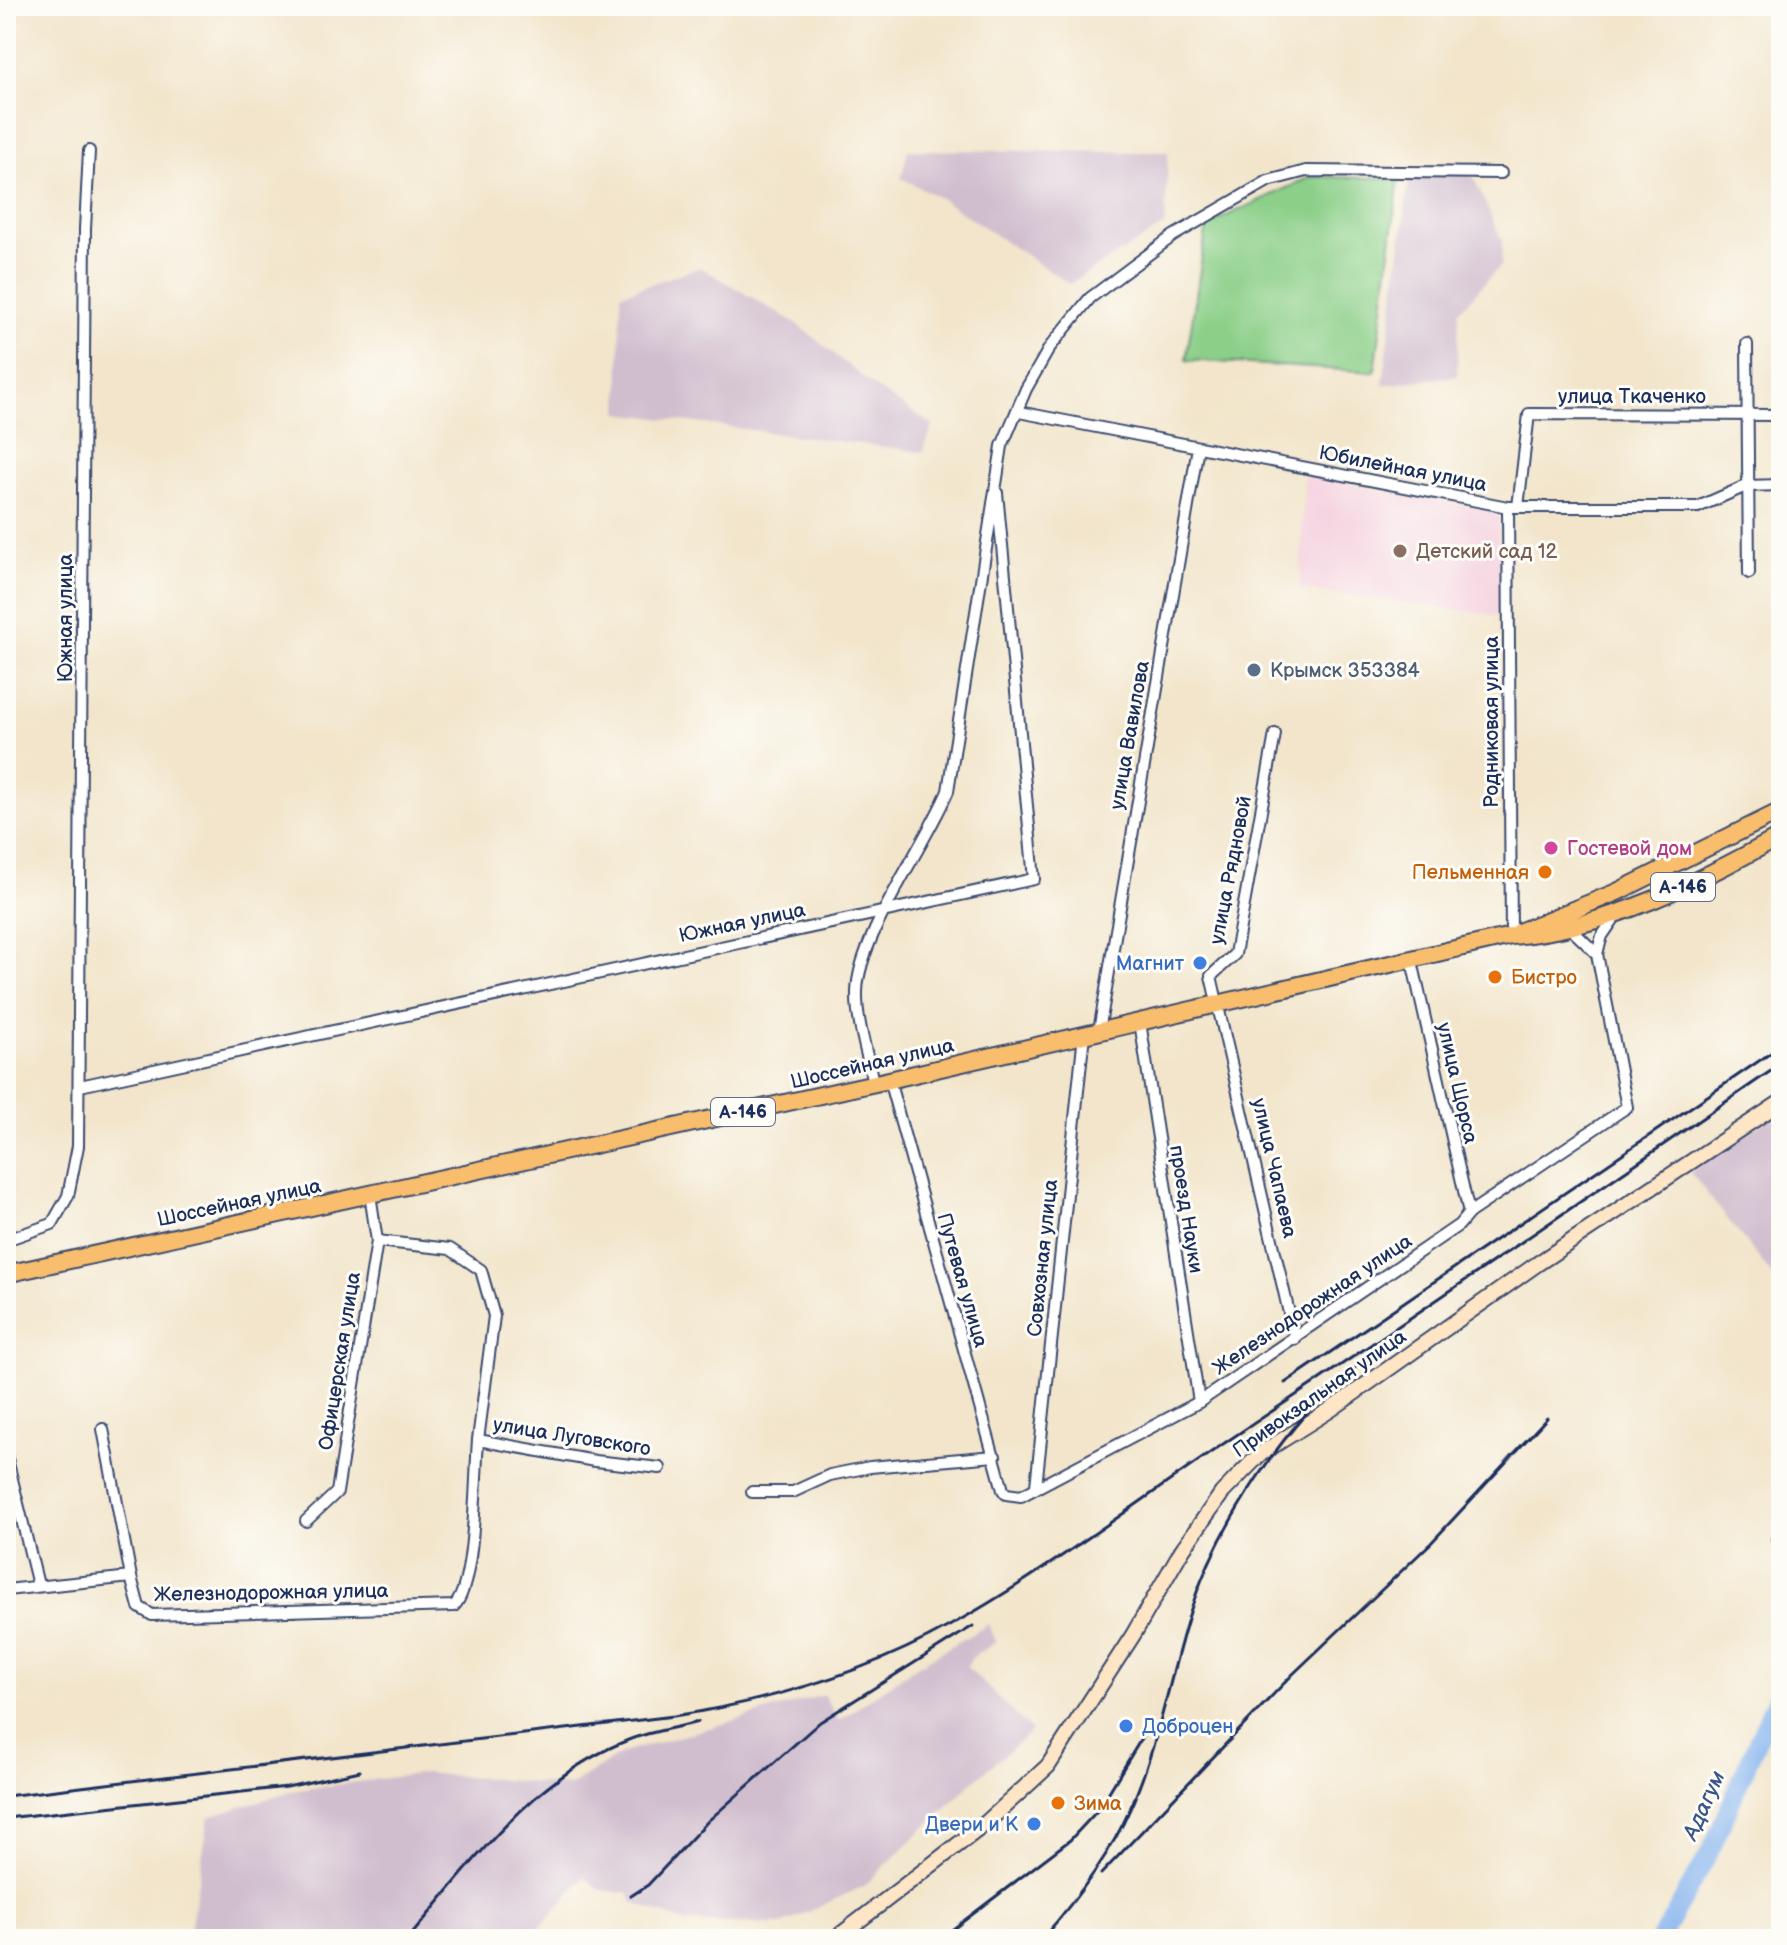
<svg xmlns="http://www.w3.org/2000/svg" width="1787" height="1945" font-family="'Balsamiq Sans',sans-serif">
  <rect width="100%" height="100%" fill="#fdfcf7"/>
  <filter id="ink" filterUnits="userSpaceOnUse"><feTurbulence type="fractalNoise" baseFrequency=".0125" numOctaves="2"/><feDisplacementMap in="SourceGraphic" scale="16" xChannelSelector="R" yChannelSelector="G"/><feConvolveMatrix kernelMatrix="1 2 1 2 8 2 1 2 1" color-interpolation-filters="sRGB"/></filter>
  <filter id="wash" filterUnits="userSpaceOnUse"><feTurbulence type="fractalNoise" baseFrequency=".006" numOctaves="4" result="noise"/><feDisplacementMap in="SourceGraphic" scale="32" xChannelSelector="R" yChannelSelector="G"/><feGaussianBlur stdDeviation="1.8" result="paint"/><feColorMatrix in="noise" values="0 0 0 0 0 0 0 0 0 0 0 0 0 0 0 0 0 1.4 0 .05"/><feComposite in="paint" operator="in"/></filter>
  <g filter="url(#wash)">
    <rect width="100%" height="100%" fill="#f2e5cb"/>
    <polygon fill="#f4cfde" points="1304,476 1498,512 1500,616 1300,589"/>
    <g fill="#d0bdce">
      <polygon points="908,150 1168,152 1165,225 1069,284 940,198 901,178"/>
      <polygon points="1439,172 1473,176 1502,241 1501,265 1459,311 1457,376 1383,385 1409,179"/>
      <polygon points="700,267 797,324 877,389 933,425 923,452 619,413 621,294"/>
      <polygon points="1781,1110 1781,1286 1690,1172"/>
      <polygon points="989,1624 996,1642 973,1657 966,1666 1032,1731 969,1785 864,1886 782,1924 684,1922 632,1902 629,1893 601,1890 584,1877 530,1939 145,1939 190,1930 209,1817 291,1791 425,1773 570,1786 622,1753 824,1695 839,1721 917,1666"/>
    </g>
    <polygon fill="#8bcf88" stroke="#537f73" stroke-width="2" points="1310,177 1399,178 1375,372 1186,360 1207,225"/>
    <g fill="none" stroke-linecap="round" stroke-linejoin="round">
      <polyline stroke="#83b2ee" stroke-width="18" points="1660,1939 1710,1852 1781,1686"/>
    </g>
  </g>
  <g filter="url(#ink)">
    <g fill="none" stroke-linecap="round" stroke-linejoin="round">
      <g stroke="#3b4a6e" stroke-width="14">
        <g id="minor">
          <polyline points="1747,344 1749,573"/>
          <polyline points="1019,412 1508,507 1698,507 1746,486 1781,485"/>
          <polyline points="1508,507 1511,936"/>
          <polyline points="1518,507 1529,414 1781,415"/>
          <polyline points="1275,734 1235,954 1211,976 1295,1339"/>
          <polyline points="1597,954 1602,936 1615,917"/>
          <polyline points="1412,961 1469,1213"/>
          <polyline points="1140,1022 1199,1402"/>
          <polyline points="1099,1031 1198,447"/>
          <polyline points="889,1080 1003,1490 1006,1494 1021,1496 1199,1402 1459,1225 1469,1213 1627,1107 1597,954 1569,927"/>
          <path d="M873,1083C868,1055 856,1021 857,992C858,937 925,846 948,791L1002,446L1026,389L1050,347L1090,298L1173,236L1268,181L1306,171L1501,173"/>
          <polyline points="80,1086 1034,879 997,493"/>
          <polyline points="6,1240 52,1224 68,1196 78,1146 85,229 89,151"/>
          <polyline points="377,1241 450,1249 481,1270 494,1316 478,1440 595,1461 660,1468"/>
          <polyline points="103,1429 131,1577"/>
          <polyline points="6,1455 38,1585"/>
          <polyline points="1036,1486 1084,1034"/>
          <polyline points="752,1492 793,1492 830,1475 870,1467 995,1456"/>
          <polyline points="306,1521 337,1492 377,1241 370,1194"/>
          <polyline points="1778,1539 1781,1537"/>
          <path d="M6,1590L131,1577L139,1607L152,1615L454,1606C476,1585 475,1474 478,1440"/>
        </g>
      </g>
      <g stroke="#3b4a6e" stroke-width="18">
        <polyline id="secondary" points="835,1939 986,1823 1048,1766 1133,1635 1182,1550 1222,1493 1260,1454 1330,1410 1537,1264 1781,1102"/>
      </g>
      <g stroke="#3b4a6e" stroke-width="20">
        <g id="trunk">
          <polyline points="1519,932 1617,892 1781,811"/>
          <path d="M6,1274L889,1080L1511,936C1607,929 1698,882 1781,836"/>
        </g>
      </g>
      <use href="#minor" stroke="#fff" stroke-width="10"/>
      <use href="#secondary" stroke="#fde5c5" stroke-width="14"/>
      <use href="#trunk" stroke="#f9be6d" stroke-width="16"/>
      <g stroke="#1b2f5e" stroke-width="3">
        <polyline points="1285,1383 1781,1046"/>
        <path d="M6,1796L674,1716C769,1701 866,1673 951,1625C1051,1569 1142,1498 1238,1434C1420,1313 1600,1188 1781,1064"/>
        <polyline points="6,1818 287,1787 360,1771"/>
        <polyline points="1101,1874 1293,1674 1431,1543 1547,1418"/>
        <polyline points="631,1896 648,1885 708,1821 820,1722 973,1626"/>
        <path d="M408,1939C473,1862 533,1776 631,1739C652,1731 676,1728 698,1722"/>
        <polyline points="940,1939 1070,1840 1098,1810 1149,1726"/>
        <path d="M1042,1939C1076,1900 1109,1857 1130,1809C1158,1747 1170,1676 1190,1612C1216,1530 1286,1420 1355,1368"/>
      </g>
    </g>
  </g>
  <circle fill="#8d6e63" stroke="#fdfcf7" stroke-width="3" cx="1400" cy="551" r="8"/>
  <circle fill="#5c6f8a" stroke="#fdfcf7" stroke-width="3" cx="1254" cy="670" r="8"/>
  <circle fill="#d1479c" stroke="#fdfcf7" stroke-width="3" cx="1551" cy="848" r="8"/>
  <g fill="#e8710a" stroke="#fdfcf7" stroke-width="3">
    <circle cx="1545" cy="872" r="8"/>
    <circle cx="1495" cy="977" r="8"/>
    <circle cx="1058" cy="1803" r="8"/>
  </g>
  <g fill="#3f7fe0" stroke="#fdfcf7" stroke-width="3">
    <circle cx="1200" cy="963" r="8"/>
    <circle cx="1126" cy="1726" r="8"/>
    <circle cx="1034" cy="1824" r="8"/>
  </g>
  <g text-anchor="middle" stroke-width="6" stroke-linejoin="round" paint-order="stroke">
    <g fill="#fdfcf7" stroke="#5f6c8c" stroke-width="2">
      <rect x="1651" y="873" width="64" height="28" rx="6"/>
      <rect x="711" y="1098" width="64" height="28" rx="6"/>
    </g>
    <g font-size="18" font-weight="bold" fill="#1b2f5e">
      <text x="1683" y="893">А-146</text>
      <text x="743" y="1118">А-146</text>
    </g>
    <g font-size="20" fill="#1b2f5e" stroke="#fdfcf7">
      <text x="1632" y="403">улица Ткаченко</text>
      <text transform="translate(1403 468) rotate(11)" y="7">Юбилейная улица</text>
      <text transform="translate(65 618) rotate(-90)" y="7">Южная улица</text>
      <text transform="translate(1491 722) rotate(-90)" y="7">Родниковая улица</text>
      <text transform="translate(1129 735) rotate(-80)" y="7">улица Вавилова</text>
      <text transform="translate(1230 870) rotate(-79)" y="7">улица Рядновой</text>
      <text transform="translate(742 922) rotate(-12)" y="7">Южная улица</text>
      <text transform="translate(872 1063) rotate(-13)" y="7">Шоссейная улица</text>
      <text transform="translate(1458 1083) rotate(77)" y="7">улица Щорса</text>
      <text transform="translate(1275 1168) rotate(77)" y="7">улица Чапаева</text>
      <text transform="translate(239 1202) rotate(-12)" y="7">Шоссейная улица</text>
      <text transform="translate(1187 1209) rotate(81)" y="7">проезд Науки</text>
      <text transform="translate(1042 1258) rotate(-84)" y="7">Совхозная улица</text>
      <text transform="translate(963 1280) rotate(74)" y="7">Путевая улица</text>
      <text transform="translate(1312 1304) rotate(-34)" y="7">Железнодорожная улица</text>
      <text transform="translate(339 1361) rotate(-81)" y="7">Офицерская улица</text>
      <text transform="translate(1319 1393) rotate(-35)" y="7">Привокзальная улица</text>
      <text transform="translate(572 1436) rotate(9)" y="7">улица Луговского</text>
      <text transform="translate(271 1592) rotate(-1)" y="7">Железнодорожная улица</text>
    </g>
    <g font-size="20" fill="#785e54" stroke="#fdfcf7" text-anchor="start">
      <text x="1416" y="558">Детский сад 12</text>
    </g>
    <g font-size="20" fill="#4e5e75" stroke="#fdfcf7" text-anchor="start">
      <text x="1270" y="677">Крымск 353384</text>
    </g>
    <g font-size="20" fill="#b23c85" stroke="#fdfcf7" text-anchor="start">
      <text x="1567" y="855">Гостевой дом</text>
    </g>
    <g font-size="20" fill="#c56008" stroke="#fdfcf7" text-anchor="start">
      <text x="1529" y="879" text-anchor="end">Пельменная</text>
      <text x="1511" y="984">Бистро</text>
      <text x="1074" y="1810">Зима</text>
    </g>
    <g font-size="20" fill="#366cbe" stroke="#fdfcf7" text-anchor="end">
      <text x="1184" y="970">Магнит</text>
      <text x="1142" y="1733" text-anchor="start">Доброцен</text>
      <text x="1018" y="1831">Двери и К</text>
    </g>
    <g font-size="22" font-style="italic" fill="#3a5689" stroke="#fdfcf7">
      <text transform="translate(1703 1805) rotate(-66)" y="8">Адагум</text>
    </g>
  </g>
  <rect width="1787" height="1945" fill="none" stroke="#fdfcf7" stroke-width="32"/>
</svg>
